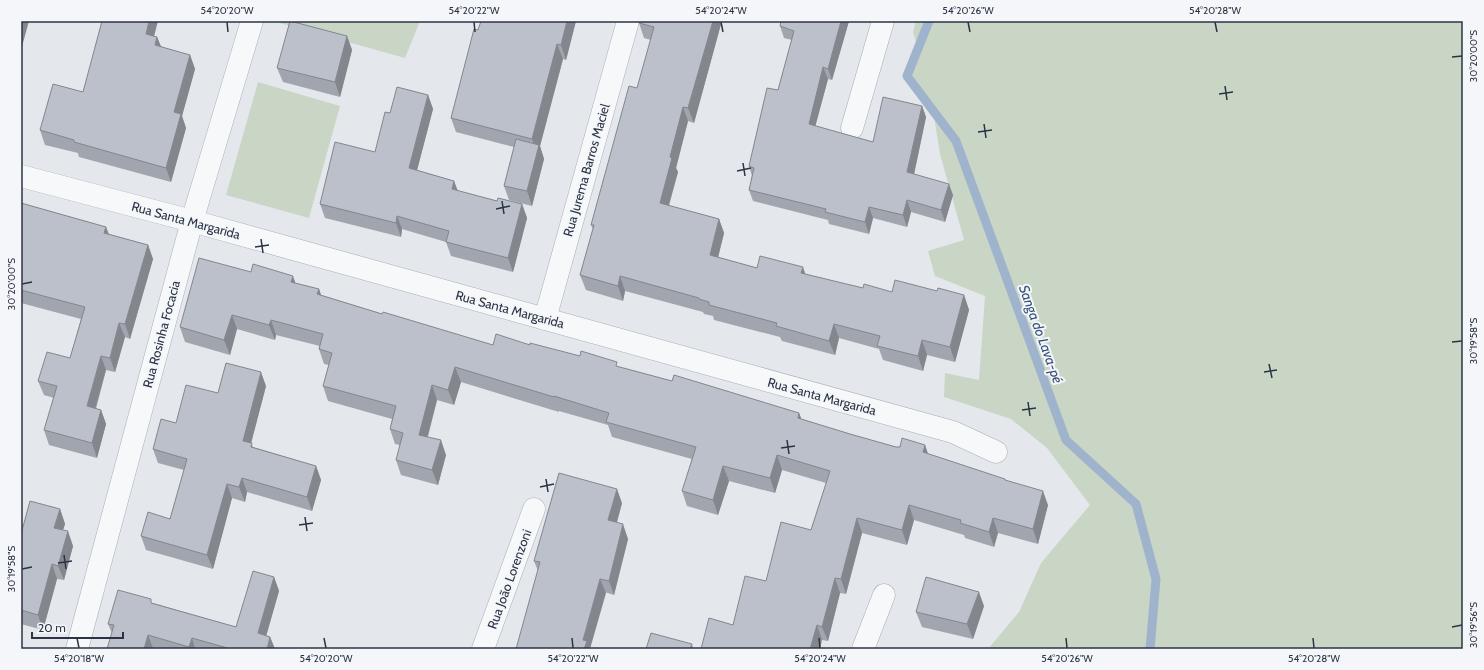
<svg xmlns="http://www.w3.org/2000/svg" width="1484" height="670" font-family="Cabin,sans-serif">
  <rect width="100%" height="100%" fill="#e4e7ec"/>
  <g fill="#c9d6c5">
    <polygon points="277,21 420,21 405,58 276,22"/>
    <polygon points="916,21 1463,21 1463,649 988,649 1019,612 1041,563 1090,505 1047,448 1011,419 944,397 945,373 979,380 985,296 935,276 928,251 964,240 940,154 933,110 907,76 918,48 913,32"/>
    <polygon points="258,82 340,106 309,218 226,195"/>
  </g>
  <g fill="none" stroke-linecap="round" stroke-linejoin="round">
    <polyline stroke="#9fb4cc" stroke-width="9" points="929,21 907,76 956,141 1066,440 1136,504 1156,579 1150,649"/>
    <g stroke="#a9aeb7" stroke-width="23">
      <g id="street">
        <polyline points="852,128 883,21"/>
        <polyline points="21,176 192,221 953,432 996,452"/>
        <polyline points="545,319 628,21"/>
        <polyline points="77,649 192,221 252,21"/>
        <polyline points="483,649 534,509"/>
        <polyline points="863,649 884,595"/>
      </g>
    </g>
    <use href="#street" stroke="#f7f8fa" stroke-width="22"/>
  </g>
  <g fill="#a1a5ae">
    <polygon points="576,21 566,60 563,59 540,146 544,159 532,206 509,200 504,186 514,147 456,132 451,118 478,30"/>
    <polygon points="720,21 721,24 694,123 688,121 676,168 678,172 669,206 719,219 724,233 718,257 757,268 805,274 863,288 892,292 937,291 964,295 969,310 955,362 927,355 923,371 883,360 879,349 839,338 835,355 782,341 780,337 714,320 713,316 704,314 703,312 625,291 623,301 586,290 580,275 593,229 591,225 637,88 651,40 644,38 639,23"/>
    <polygon points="781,21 849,21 832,80 828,79 815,126 873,142 922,106 926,117 914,174 953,195 945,222 911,212 907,227 873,218 869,234 829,224 828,220 753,201 749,190 752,176 749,166 778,90 792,40 784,38 780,26"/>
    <polygon points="154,36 157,37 161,47 190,55 195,69 182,116 186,128 171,182 79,157 78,153 45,145 40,130 83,92"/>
    <polygon points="347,36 352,50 340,97 283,82 277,68"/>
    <polygon points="428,95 433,109 417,170 454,181 458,191 497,201 522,204 527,218 513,272 451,256 446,242 402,229 401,237 325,218 320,204 375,152 390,113"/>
    <polygon points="21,203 106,227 109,234 148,245 153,259 130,339 125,337 115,372 106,370 96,409 101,410 106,424 97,458 49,445 44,430 54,398 44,395 38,381 70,358 81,319 21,303"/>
    <polygon points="251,272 319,289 321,295 382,314 493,345 530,345 619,367 672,381 799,413 801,419 850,434 896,447 925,445 928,454 1006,481 1048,505 1038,544 998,533 994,547 965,538 964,535 914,520 907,545 862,533 846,594 840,593 828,641 733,625 766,581 811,530 826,483 782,470 775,493 729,481 718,515 687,506 682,491 692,459 612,437 608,425 559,411 559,412 461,382 454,405 437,400 428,437 446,455 438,485 401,475 396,460 400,445 395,444 390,429 392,419 328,401 323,386 329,365 324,364 319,349 320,346 276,335 275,340 237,329 230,355 185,342 180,327"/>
    <polygon points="266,386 251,443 253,447 316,466 321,480 312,511 247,492 245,502 232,498 213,569 146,550 141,536 170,519 184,470 158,463 153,449 176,423 218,393"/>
    <polygon points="622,503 617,523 628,539 614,595 538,571 534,561"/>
    <polygon points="60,509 65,524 63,530 73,546 64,580 57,579 43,630 21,624 21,534"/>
    <polygon points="274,577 279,591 266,636 270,637 275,649 155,649 153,648 153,649 107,649 112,633 108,624 153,603 236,627"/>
    <polygon points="984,606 973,639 922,627 916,612"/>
  </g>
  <g fill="#83868d">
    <polygon points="21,21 29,21 21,50"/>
    <polygon points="149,21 158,21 151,48 146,34"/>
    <polygon points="567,21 576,21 566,60 561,45"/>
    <polygon points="713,21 720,21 721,24 694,123 688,108"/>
    <polygon points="841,21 849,21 832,80 828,69"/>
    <polygon points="347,36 352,50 340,97 335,82"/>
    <polygon points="157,37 163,51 155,45"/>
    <polygon points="557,44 563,59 540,146 544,159 532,206 527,191 537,152 532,139"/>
    <polygon points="190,55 195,69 182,116 186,128 171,182 166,168 174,112"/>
    <polygon points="823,67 828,79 813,135 809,124"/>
    <polygon points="428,95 433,109 414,182 409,168"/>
    <polygon points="922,106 926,117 912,184 907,172"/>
    <polygon points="683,107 688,121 676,168 678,172 665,218 660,203 670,157"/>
    <polygon points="454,181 459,195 452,189"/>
    <polygon points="949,184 953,195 945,222 941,210"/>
    <polygon points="907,200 911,212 907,227 903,215"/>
    <polygon points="522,204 527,218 513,272 508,258"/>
    <polygon points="869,207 873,218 869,234 865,222"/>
    <polygon points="397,216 402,229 401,237 396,223"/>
    <polygon points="719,219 724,233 715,270 710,255"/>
    <polygon points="106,227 111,241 104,233"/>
    <polygon points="148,245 153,259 130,339 125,324"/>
    <polygon points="803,267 808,282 801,273"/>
    <polygon points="293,276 298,290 291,282"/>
    <polygon points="620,276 625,291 623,301 618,286"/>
    <polygon points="319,289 324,304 317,294"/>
    <polygon points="964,295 969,310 955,362 950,347"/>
    <polygon points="232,315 237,329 230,355 224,340"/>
    <polygon points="271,320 276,335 275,340 269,325"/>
    <polygon points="119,323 125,337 115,372 110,358"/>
    <polygon points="834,324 839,338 835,355 829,341"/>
    <polygon points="922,340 927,355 923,371 918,356"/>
    <polygon points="101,356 106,370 92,420 87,406"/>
    <polygon points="455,367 461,382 454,405 448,390"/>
    <polygon points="261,372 266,386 248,455 243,441"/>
    <polygon points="432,385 437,400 424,449 419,435"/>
    <polygon points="101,410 106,424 97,458 92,443"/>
    <polygon points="799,413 805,428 798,418"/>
    <polygon points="441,440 446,455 438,485 432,470"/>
    <polygon points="925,445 930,460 923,452"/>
    <polygon points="777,455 782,470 775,493 770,478"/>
    <polygon points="316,466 321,480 312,511 307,497"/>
    <polygon points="723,466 729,481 718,515 713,500"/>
    <polygon points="242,478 247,492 245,502 239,487"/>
    <polygon points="227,484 232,498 213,569 207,555"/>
    <polygon points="617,489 622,503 613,535 608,520"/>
    <polygon points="1043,491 1048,505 1038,544 1033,529"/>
    <polygon points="909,505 914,520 907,545 902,530"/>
    <polygon points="60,509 65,524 59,542 54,528"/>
    <polygon points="857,518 862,533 846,594 841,579"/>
    <polygon points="993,518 998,533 994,547 989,532"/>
    <polygon points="623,524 628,539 614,595 609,581"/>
    <polygon points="68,531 73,546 64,580 58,566"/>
    <polygon points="52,564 57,579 43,630 38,615"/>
    <polygon points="274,577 279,591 263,647 258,633"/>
    <polygon points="835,578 840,593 828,641 822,627"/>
    <polygon points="600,579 606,593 590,649 584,649 583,640"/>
    <polygon points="979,592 984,606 973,639 967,624"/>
    <polygon points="817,625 822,640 820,649 810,649"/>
    <polygon points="148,635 153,648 153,649 144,649"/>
    <polygon points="270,637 275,649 267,649"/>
    <polygon points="192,638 195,649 190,649 189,647"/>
    <polygon points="692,644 693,649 690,649"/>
  </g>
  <g fill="#bbc0ca" stroke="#83868d">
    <polygon points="102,21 149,21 146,34 157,37 155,45 190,55 174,112 181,114 166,168 74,142 74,140 40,130 53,84 83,92"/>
    <polygon points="290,21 347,36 335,82 277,68"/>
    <polygon points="481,21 567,21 561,45 557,44 532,139 451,118 474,29 478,30"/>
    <polygon points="639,21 713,21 688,108 683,107 670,157 672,158 660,203 719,219 710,255 757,268 760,256 803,267 801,273 863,288 864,284 892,292 895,280 937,291 938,288 964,295 950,347 922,340 918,356 877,346 880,336 834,324 829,341 776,326 777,323 709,305 709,302 699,299 699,298 620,276 618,286 580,275 594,225 591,225 629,86 637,88 654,27 639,23"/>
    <polygon points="781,21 841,21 828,69 823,67 809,124 873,142 883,97 922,106 907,172 949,184 941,210 907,200 903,215 869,207 865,222 825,212 826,209 749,190 754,168 749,166 767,88 778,90 794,31 780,26"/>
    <polygon points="397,87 428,95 409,168 454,181 452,189 497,201 498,198 522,204 508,258 446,242 449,231 397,216 396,223 320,204 335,142 375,152 385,112 390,113"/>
    <polygon points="516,139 539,145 527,191 504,186"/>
    <polygon points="21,203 106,227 104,233 148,245 125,324 119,323 110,358 101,356 87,406 101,410 92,443 44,430 57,386 38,381 47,352 70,358 85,307 21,290"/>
    <polygon points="199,258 251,272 253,264 293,276 291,282 319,289 317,294 382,314 383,312 493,345 496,334 530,345 530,343 580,356 581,351 617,362 616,366 672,381 674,375 799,413 798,418 850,434 896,447 900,447 902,438 925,445 923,452 1005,479 1005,480 1043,491 1033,529 993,518 989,532 960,523 961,520 909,505 902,530 857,518 841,579 835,578 822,627 817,625 810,649 701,649 709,618 733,625 745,576 766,581 781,522 811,530 830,471 777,455 770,478 723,466 713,500 682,491 696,447 606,422 609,413 554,396 554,397 455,367 448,390 432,385 419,435 441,440 432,470 396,460 403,433 390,429 396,406 323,386 332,353 319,349 323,334 271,320 269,325 232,315 224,340 180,327"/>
    <polygon points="226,363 261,372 243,441 252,443 251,447 316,466 307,497 242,478 239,487 227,484 207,555 141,536 148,512 170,519 187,459 153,449 161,419 176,423 186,385 218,393"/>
    <polygon points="559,473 617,489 608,520 623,524 609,581 600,579 583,640 587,641 584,649 516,649 540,562 534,561"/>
    <polygon points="30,501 60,509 54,528 68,531 58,566 52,564 38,615 21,610 21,534"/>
    <polygon points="253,571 274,577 258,633 270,637 267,649 231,649 192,638 189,647 148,635 144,649 107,649 114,625 108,624 118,590 151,599 151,603 236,627"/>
    <polygon points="926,577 979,592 967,624 916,612"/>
    <polygon points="651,633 692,644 690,649 646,649"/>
  </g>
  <path fill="none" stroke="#2b3445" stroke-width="1.5" d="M227,22L228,32M474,22L475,32M721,22L723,32M968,22L970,32M1215,22L1217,32M1452,57L1462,56M1225,86L1227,100M1219,94L1233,92M984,124L986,138M978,132L992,130M743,163L745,176M737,171L751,168M502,201L504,214M496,209L510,206M261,239L263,253M255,247L269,245M22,284L32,282M1452,342L1462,341M1269,364L1272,378M1264,372L1277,370M1028,402L1030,416M1022,410L1036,408M787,440L789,454M781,448L795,446M546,479L548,492M540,487L554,484M305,517L307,531M299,525L313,523M64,555L66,569M58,563L72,561M22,569L32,567M1452,627L1462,625M77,638L79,648M324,638L326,648M572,638L573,648M819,638L820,648M1066,638L1067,648M1313,638L1314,648"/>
  <g text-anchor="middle" stroke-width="4" stroke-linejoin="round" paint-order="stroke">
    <g font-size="13" fill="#2b3445" stroke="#f4f6f9">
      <text transform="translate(586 170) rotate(-74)" y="5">Rua Jurema Barros Maciel</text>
      <text transform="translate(186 220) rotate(15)" y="5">Rua Santa Margarida</text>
      <text transform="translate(510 309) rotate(15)" y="5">Rua Santa Margarida</text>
      <text transform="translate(161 334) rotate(-75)" y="5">Rua Rosinha Focacia</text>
      <text transform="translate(822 396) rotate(15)" y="5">Rua Santa Margarida</text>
      <text transform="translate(509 579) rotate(-70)" y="5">Rua João Lorenzoni</text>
    </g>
    <g font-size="14" font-style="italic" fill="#34527a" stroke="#f4f6f9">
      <text transform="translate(1041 334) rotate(70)" y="5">Sanga do Lava-pé</text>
    </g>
  </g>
  <rect width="1484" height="670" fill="none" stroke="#f4f6f9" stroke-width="44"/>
  <path d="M32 632v6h91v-6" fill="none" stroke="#2b3445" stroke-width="2"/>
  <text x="38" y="632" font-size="12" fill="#2b3445" stroke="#f4f6f9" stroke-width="3" paint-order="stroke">20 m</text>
  <rect x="22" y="22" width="1440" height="626" fill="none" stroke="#2b3445" stroke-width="1.5"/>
  <g font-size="10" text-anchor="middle" fill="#2b3445">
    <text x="227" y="14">54°20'20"W</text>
    <text x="474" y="14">54°20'22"W</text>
    <text x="721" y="14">54°20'24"W</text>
    <text x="968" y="14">54°20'26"W</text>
    <text x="1215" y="14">54°20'28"W</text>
    <text transform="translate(1473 56) rotate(-90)" y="4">30°20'00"S</text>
    <text transform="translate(11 284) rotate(-90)" y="4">30°20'00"S</text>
    <text transform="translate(1473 341) rotate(-90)" y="4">30°19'58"S</text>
    <text transform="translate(11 569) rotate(-90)" y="4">30°19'58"S</text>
    <text transform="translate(1473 625) rotate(-90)" y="4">30°19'56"S</text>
    <text x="79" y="662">54°20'18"W</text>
    <text x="326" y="662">54°20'20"W</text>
    <text x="573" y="662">54°20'22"W</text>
    <text x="820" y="662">54°20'24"W</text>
    <text x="1067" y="662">54°20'26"W</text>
    <text x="1314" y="662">54°20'28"W</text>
  </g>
</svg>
